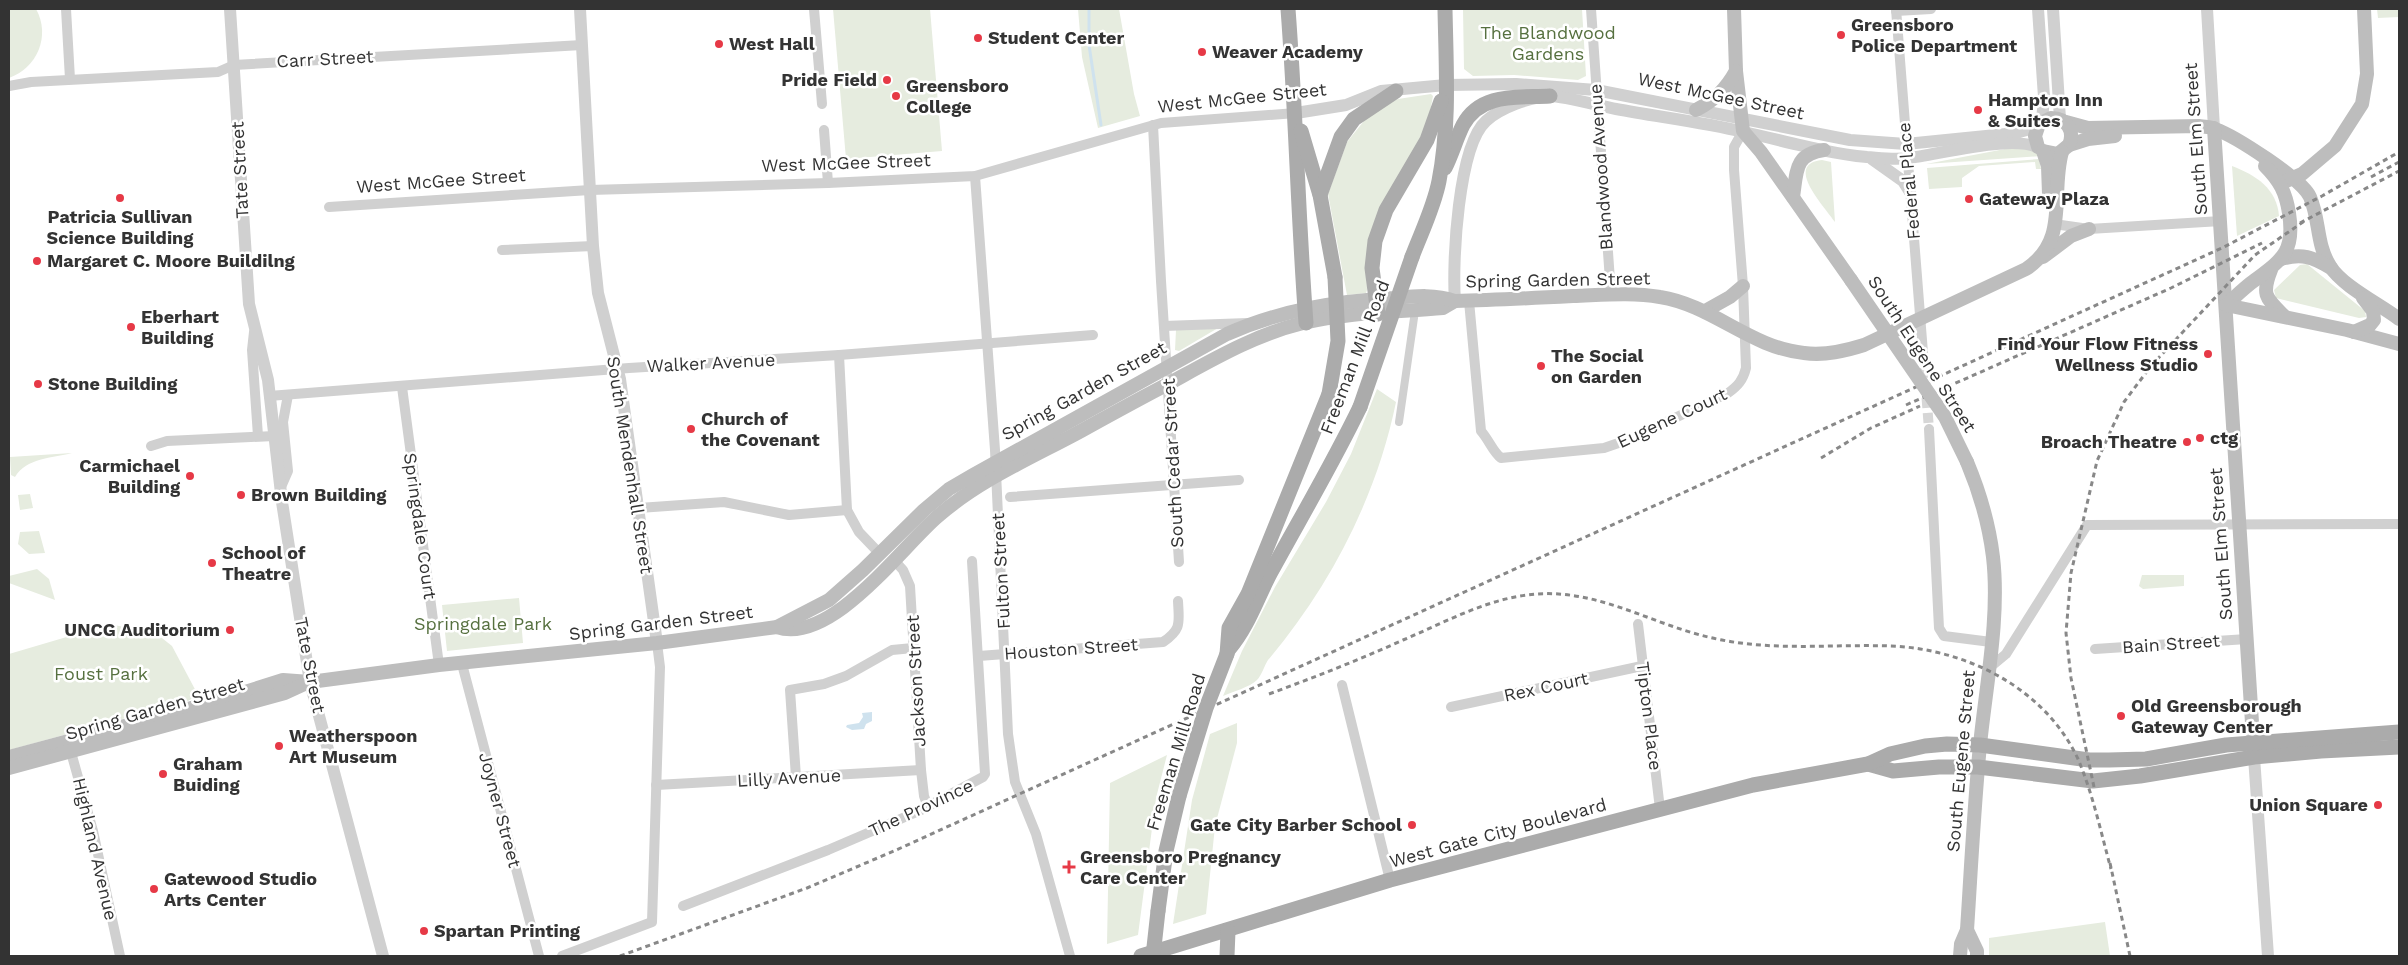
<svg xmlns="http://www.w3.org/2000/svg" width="2408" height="965" font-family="'Work Sans',sans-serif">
  <rect width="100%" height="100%" fill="#fff"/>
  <g fill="#e6ecdf">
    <path d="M9,9H36C51,36 37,68 9,78Z"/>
    <polygon points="833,9 930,9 942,151 846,159"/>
    <polygon points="1078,9 1119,9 1134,94 1140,116 1098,128 1082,57"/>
    <polygon points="1463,9 1582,9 1586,76 1578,80 1514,75 1473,76 1464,69"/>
    <polygon points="2377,9 2399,9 2399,17 2378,18"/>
    <polygon points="1431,94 1433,96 1427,128 1366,258 1367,290 1366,293 1347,295 1328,194 1347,142 1368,116 1382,106 1398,99"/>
    <polygon points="2031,148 2041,156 1926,164 2005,149"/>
    <polygon points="2039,159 2041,169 2036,169 2035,162 1979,166 1962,178 1962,187 1929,189 1927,168"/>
    <path d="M1822,160L1831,162L1835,222C1825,207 1783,164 1822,160Z"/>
    <path d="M2232,166C2256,175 2277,189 2279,216L2237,236Z"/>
    <polygon points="2307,264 2365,311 2366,317 2359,318 2276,298 2274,290 2300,265"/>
    <polygon points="1218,328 1179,351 1175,350 1176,330"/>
    <path d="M1377,389L1396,402C1377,496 1330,587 1268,660C1264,666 1262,675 1257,680C1250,687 1232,692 1223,696L1242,651L1275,587L1326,502L1351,454Z"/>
    <path d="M72,453C52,458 26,458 15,477L11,475L10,457Z"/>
    <polygon points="30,494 33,508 20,510 18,495"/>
    <polygon points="39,531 45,553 29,554 18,544 20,532"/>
    <polygon points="37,569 49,579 55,600 9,583 9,576"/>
    <polygon points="2142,575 2184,575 2184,586 2143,589 2139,586"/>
    <polygon points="519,598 523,643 447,651 442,605"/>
    <polygon points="108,624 130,628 144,633 148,627 172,646 198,695 188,701 9,750 9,654 70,636 70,633 75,632"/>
    <polygon points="1237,723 1237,743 1215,826 1206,914 1173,924 1192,800 1210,734"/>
    <polygon points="1167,755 1156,798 1138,935 1107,944 1110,783"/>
    <polygon points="2105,922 2110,956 1989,956 1989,938"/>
  </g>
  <polygon fill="#cfe2ee" points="872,712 872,721 866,724 864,729 852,730 846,727 847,725 859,723 863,717 862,713"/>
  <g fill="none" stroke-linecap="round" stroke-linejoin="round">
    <polyline stroke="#cfe2ee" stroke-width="3" points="1089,9 1089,45 1101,125"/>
    <polyline stroke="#d6d6d6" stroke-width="10" stroke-dasharray="10 5" stroke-linecap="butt" points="1923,353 1929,429"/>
    <polyline stroke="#d0d0d0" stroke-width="8" points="1399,422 1415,311"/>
    <g stroke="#d0d0d0" stroke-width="10">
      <polyline points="66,9 70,79"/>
      <polyline points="814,9 822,104"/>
      <polyline points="1591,9 1611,295"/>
      <polyline points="1896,9 1923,353"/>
      <polyline points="1896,11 1931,9"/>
      <polyline points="9,86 31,82 218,72 234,65 582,45"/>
      <polyline points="1153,125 1161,281 1179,562"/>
      <polyline points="824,130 828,183"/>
      <polyline points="975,176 995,450 1008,734 1015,782 1036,834 1070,956"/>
      <polyline points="329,207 590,190 828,183 975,176 1161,123 1296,113"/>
      <polyline points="2054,224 2089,229 2221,221"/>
      <polyline points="502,250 593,246"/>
      <path d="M1469,301L1481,431C1489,440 1493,452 1501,458L1604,448L1630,439L1728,393C1738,386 1743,380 1746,368L1743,286L1734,170V147L1743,131"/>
      <polyline points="1164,326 1248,323"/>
      <polyline points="254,332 252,350 258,436"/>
      <polyline points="839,355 847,510 859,532 880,554"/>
      <polyline points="402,387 439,665"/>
      <polyline points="269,396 629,368 839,355 1093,335"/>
      <polyline points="1929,429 1939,628 1944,636 1991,642"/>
      <polyline points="151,446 167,441 274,436"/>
      <polyline points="281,487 288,471 283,422 288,395"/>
      <polyline points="1010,497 1239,480"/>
      <polyline points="639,508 724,502 789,515 847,510"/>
      <polyline points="894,560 903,570 910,586 921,770 924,796 928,807"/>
      <polyline points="1638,624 1660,809"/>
      <polyline points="2095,649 2247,639"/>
      <path d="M979,656L1163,642C1182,629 1179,623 1178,601"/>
      <polyline points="462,664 539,956"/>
      <polyline points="1988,669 2006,654 2087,525 2399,524"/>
      <polyline points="1342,685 1390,880"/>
      <polyline points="1451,707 1642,666"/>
      <polyline points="69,745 93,831 120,956"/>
      <polyline points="796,777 790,690 824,684 846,676 892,650 913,648"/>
      <polyline points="656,785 921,770"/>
      <polyline points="683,906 828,850 919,811 983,777 985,774 972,561"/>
      <polyline points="562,956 652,922 660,667 657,643"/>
    </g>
    <g stroke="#d0d0d0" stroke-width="12">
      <polyline points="230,9 249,304 268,380 282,502 310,682 383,956"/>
      <polyline points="580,9 593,246 598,293 620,379 657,643"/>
      <polyline points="2038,9 2044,97 2042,121"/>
      <polyline points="2053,9 2060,119"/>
      <polyline points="2207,9 2214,128"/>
      <polyline points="1296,113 1346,105 1381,91 1446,85 1516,84 1596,90 1850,140 1906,144 2016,133 2037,127"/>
      <polyline points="1872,159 1903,181 1910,192"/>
      <path d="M1455,301C1452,263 1458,146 1486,121C1500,108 1530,97 1549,96C1564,96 1600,106 1616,109C1659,117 1702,122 1744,132C1785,141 1825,153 1867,157C1881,158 1895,160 1909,158C1938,155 2022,131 2043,151"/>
      <polyline points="2254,757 2268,956"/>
    </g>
    <g stroke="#bdbdbd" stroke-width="14">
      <polyline points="1734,9 1736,71 1743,131 1761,152 1851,280"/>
      <path d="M1696,110C1715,100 1726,89 1736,71"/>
      <path d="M2066,122L2088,128L2200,126C2205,127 2211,127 2215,129C2235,136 2302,179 2310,197C2320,220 2316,244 2330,266C2342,286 2381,305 2399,319"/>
      <polyline points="2214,128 2254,754"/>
      <polyline points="2069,145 2088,139 2115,136"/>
      <path d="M2038,147L2035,136L2039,124L2051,118C2067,118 2075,131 2069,145L2058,154L2043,151"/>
      <polyline points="2043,151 2048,166 2049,194"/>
      <polyline points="2286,181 2302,174 2335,146 2362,104 2367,74 2364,9"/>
      <path d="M1793,197C1797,172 1794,154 1824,150"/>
      <polyline points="2043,257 2071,236 2089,229"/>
      <path d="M2281,259C2302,253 2313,257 2331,268"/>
      <path d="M2271,270C2261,295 2266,298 2284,316"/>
      <path d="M2226,305C2236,296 2245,287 2255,280C2283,259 2295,251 2289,213C2286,193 2280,181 2265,166"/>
      <polyline points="2226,305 2347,330 2399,344"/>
      <polyline points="1705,311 1730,297 1743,286"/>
      <polyline points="2354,332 2370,325 2374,320 2373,311 2363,298"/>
      <path d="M777,627C831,645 901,548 937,517C979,480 1033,457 1081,431C1110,415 1139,399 1168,384C1212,360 1254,335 1303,323C1348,312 1398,312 1443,308L1455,301"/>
      <path d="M9,757L210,703L283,680L310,682L439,665L657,643L777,627L829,600L863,570L924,510L949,489L973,475L1227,334C1281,310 1336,301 1395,298C1416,296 1435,294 1455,301C1495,300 1534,298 1573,296C1602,295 1632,292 1660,297C1712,305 1751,348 1804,353C1825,356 1845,351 1864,345L2026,269C2070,240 2050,194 2062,152"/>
      <polyline points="9,768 285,693 309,682"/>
      <polyline points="1967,930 1977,951 1977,956"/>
      <path d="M1960,956L1961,944L1967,930C1971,869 1974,807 1980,745C1986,685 2000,617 1993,557C1989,524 1980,493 1967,462"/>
    </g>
    <g stroke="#ababab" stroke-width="15">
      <path d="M1288,9C1296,113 1298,218 1306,323"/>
      <polyline points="1301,131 1320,195 1335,277"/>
      <path d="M1445,168C1452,154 1456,139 1463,125C1481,92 1518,98 1550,96"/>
      <polyline points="1320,195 1341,137 1354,119 1396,91"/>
      <path d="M1412,257C1421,233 1434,207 1439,181C1450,125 1446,65 1445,9"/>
      <polyline points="1378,314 1372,268 1375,241 1386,210 1427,140 1441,101"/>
      <path d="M1229,649C1248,627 1257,598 1271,572C1301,517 1333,463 1360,407"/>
      <polyline points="1227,654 1229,628 1248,594 1329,394"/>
      <polyline points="1868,764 1893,771 1939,767 1978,767 2093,781 2140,776 2254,757 2321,751 2399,747"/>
      <polyline points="1158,911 1166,851 1179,796"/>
      <polyline points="1141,956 1390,880 1753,785 1868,764 1890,754 1925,746 1947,744 1980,745 2089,760 2109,760 2146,759 2226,745 2399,732"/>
      <polyline points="1227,956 1228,931"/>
    </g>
    <g stroke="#888" stroke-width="3" stroke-dasharray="5 4" stroke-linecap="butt">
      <polyline points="2371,177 2399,162"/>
      <polyline points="2300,223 2399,171"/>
      <polyline points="1906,405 2171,288 2262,243"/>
      <polyline points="1821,458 1871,428 1920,406"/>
      <path d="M1269,694C1315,677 1359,660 1403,640C1441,624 1479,603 1520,596C1595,583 1651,627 1722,640C1777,651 1835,644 1891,646C1966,649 2045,688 2078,759C2093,794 2101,833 2111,869"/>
      <polyline points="2094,787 2071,678 2066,633 2071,573 2097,461 2124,402 2151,366 2255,255 2306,220"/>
      <polyline points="2110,863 2130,956"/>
      <polyline points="620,956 807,888 894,851 2222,248 2322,196 2399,152"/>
    </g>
    <polyline stroke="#bdbdbd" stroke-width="14" points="1851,280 1945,417 1967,462"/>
    <g stroke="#ababab" stroke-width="15">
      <polyline points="1329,394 1338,341 1335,277"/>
      <polyline points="1360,407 1412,257"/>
      <polyline points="1179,796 1206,708 1227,654"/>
      <polyline points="1153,956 1158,911"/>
    </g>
  </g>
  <g fill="#e63946" stroke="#fff" stroke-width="2">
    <circle cx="1841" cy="35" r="5"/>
    <circle cx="978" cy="38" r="5"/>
    <circle cx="719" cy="44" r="5"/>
    <circle cx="1202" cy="52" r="5"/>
    <circle cx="887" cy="80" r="5"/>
    <circle cx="896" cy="96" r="5"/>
    <circle cx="1978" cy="110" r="5"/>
    <circle cx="120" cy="198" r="5"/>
    <circle cx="1969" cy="199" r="5"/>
    <circle cx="37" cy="261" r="5"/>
    <circle cx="131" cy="327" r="5"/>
    <circle cx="2208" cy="354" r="5"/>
    <circle cx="1541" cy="366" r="5"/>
    <circle cx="38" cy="384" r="5"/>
    <circle cx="691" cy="429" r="5"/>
    <circle cx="2200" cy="438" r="5"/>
    <circle cx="2187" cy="442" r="5"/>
    <circle cx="190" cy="476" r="5"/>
    <circle cx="241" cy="495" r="5"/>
    <circle cx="212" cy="563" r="5"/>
    <circle cx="230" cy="630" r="5"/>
    <circle cx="2121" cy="716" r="5"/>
    <circle cx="279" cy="746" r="5"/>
    <circle cx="163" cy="774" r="5"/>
    <circle cx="2378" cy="805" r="5"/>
    <circle cx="1412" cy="825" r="5"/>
    <path d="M1066.5 859.5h5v5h5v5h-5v5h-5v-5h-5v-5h5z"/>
    <circle cx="154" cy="889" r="5"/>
    <circle cx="424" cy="931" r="5"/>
  </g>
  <g text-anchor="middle" stroke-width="5" stroke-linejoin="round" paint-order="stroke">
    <g font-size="18" font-weight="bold" fill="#333" stroke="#fff" text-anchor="start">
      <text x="1851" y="31">Greensboro<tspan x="1851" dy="21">Police Department</tspan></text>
      <text x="988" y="44">Student Center</text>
      <text x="729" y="50">West Hall</text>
      <text x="1212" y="58">Weaver Academy</text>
      <text x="877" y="86" text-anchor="end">Pride Field</text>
      <text x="906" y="92">Greensboro<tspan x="906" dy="21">College</tspan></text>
      <text x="1988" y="106">Hampton Inn<tspan x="1988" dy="21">&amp; Suites</tspan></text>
      <text x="1979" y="205">Gateway Plaza</text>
      <text x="120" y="223" text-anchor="middle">Patricia Sullivan<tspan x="120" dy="21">Science Building</tspan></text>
      <text x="47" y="267">Margaret C. Moore Buildilng</text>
      <text x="141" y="323">Eberhart<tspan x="141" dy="21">Building</tspan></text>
      <text x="2198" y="350" text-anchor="end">Find Your Flow Fitness<tspan x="2198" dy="21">Wellness Studio</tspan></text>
      <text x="1551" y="362">The Social<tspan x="1551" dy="21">on Garden</tspan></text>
      <text x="48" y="390">Stone Building</text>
      <text x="701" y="425">Church of<tspan x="701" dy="21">the Covenant</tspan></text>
      <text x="2210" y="444">ctg</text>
      <text x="2177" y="448" text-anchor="end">Broach Theatre</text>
      <text x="180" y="472" text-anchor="end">Carmichael<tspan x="180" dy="21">Building</tspan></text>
      <text x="251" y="501">Brown Building</text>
      <text x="222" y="559">School of<tspan x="222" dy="21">Theatre</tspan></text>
      <text x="220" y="636" text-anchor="end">UNCG Auditorium</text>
      <text x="2131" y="712">Old Greensborough<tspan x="2131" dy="21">Gateway Center</tspan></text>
      <text x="289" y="742">Weatherspoon<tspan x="289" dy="21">Art Museum</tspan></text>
      <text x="173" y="770">Graham<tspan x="173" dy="21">Buiding</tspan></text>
      <text x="2368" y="811" text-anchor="end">Union Square</text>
      <text x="1402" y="831" text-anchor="end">Gate City Barber School</text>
      <text x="1080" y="863">Greensboro Pregnancy<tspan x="1080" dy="21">Care Center</tspan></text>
      <text x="164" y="885">Gatewood Studio<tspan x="164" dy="21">Arts Center</tspan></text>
      <text x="434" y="937">Spartan Printing</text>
    </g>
    <g font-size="18" fill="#56703f" stroke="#fff">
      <text x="1548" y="39">The Blandwood<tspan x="1548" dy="21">Gardens</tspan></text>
      <text x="483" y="630">Springdale Park</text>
      <text x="101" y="680">Foust Park</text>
    </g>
    <g font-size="18" fill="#333" stroke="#fff">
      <text transform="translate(325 59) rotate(-3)" y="6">Carr Street</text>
      <text transform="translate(1721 96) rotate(12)" y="6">West McGee Street</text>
      <text transform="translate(1242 98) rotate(-6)" y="6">West McGee Street</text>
      <text transform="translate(2196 139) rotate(-94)" y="6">South Elm Street</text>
      <text transform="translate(846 163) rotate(-2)" y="6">West McGee Street</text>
      <text transform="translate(1601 167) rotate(-94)" y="6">Blandwood Avenue</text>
      <text transform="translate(240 170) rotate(-93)" y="6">Tate Street</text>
      <text transform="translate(441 181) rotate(-4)" y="6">West McGee Street</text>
      <text transform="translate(1909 181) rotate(-95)" y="6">Federal Place</text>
      <text transform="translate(1558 280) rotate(-1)" y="6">Spring Garden Street</text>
      <text transform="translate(1922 354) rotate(57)" y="6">South Eugene Street</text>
      <text transform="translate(1355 357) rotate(-69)" y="6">Freeman Mill Road</text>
      <text transform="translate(711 363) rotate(-3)" y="6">Walker Avenue</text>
      <text transform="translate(1084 391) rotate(-29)" y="6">Spring Garden Street</text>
      <text transform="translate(1672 418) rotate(-25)" y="6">Eugene Court</text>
      <text transform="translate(1173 463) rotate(-93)" y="6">South Cedar Street</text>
      <text transform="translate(630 465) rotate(81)" y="6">South Mendenhall Street</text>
      <text transform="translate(420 526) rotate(82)" y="6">Springdale Court</text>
      <text transform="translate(2221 544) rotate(-94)" y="6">South Elm Street</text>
      <text transform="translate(1001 571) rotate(-93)" y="6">Fulton Street</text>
      <text transform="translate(661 623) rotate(-7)" y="6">Spring Garden Street</text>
      <text transform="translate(2171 644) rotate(-4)" y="6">Bain Street</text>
      <text transform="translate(1071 649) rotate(-4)" y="6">Houston Street</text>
      <text transform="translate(310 665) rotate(79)" y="6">Tate Street</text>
      <text transform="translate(916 681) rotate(-93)" y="6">Jackson Street</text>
      <text transform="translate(1546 687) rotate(-12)" y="6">Rex Court</text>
      <text transform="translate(155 709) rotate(-16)" y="6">Spring Garden Street</text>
      <text transform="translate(1649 716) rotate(83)" y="6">Tipton Place</text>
      <text transform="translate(1176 752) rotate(-73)" y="6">Freeman Mill Road</text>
      <text transform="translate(1961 761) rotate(-85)" y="6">South Eugene Street</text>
      <text transform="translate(789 778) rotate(-3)" y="6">Lilly Avenue</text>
      <text transform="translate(921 808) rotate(-25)" y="6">The Province</text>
      <text transform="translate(500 810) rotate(75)" y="6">Joyner Street</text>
      <text transform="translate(1498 833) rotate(-15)" y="6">West Gate City Boulevard</text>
      <text transform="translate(95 849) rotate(77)" y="6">Highland Avenue</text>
    </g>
  </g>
  <rect width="2408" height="965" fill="none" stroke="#333333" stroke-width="20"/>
</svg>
